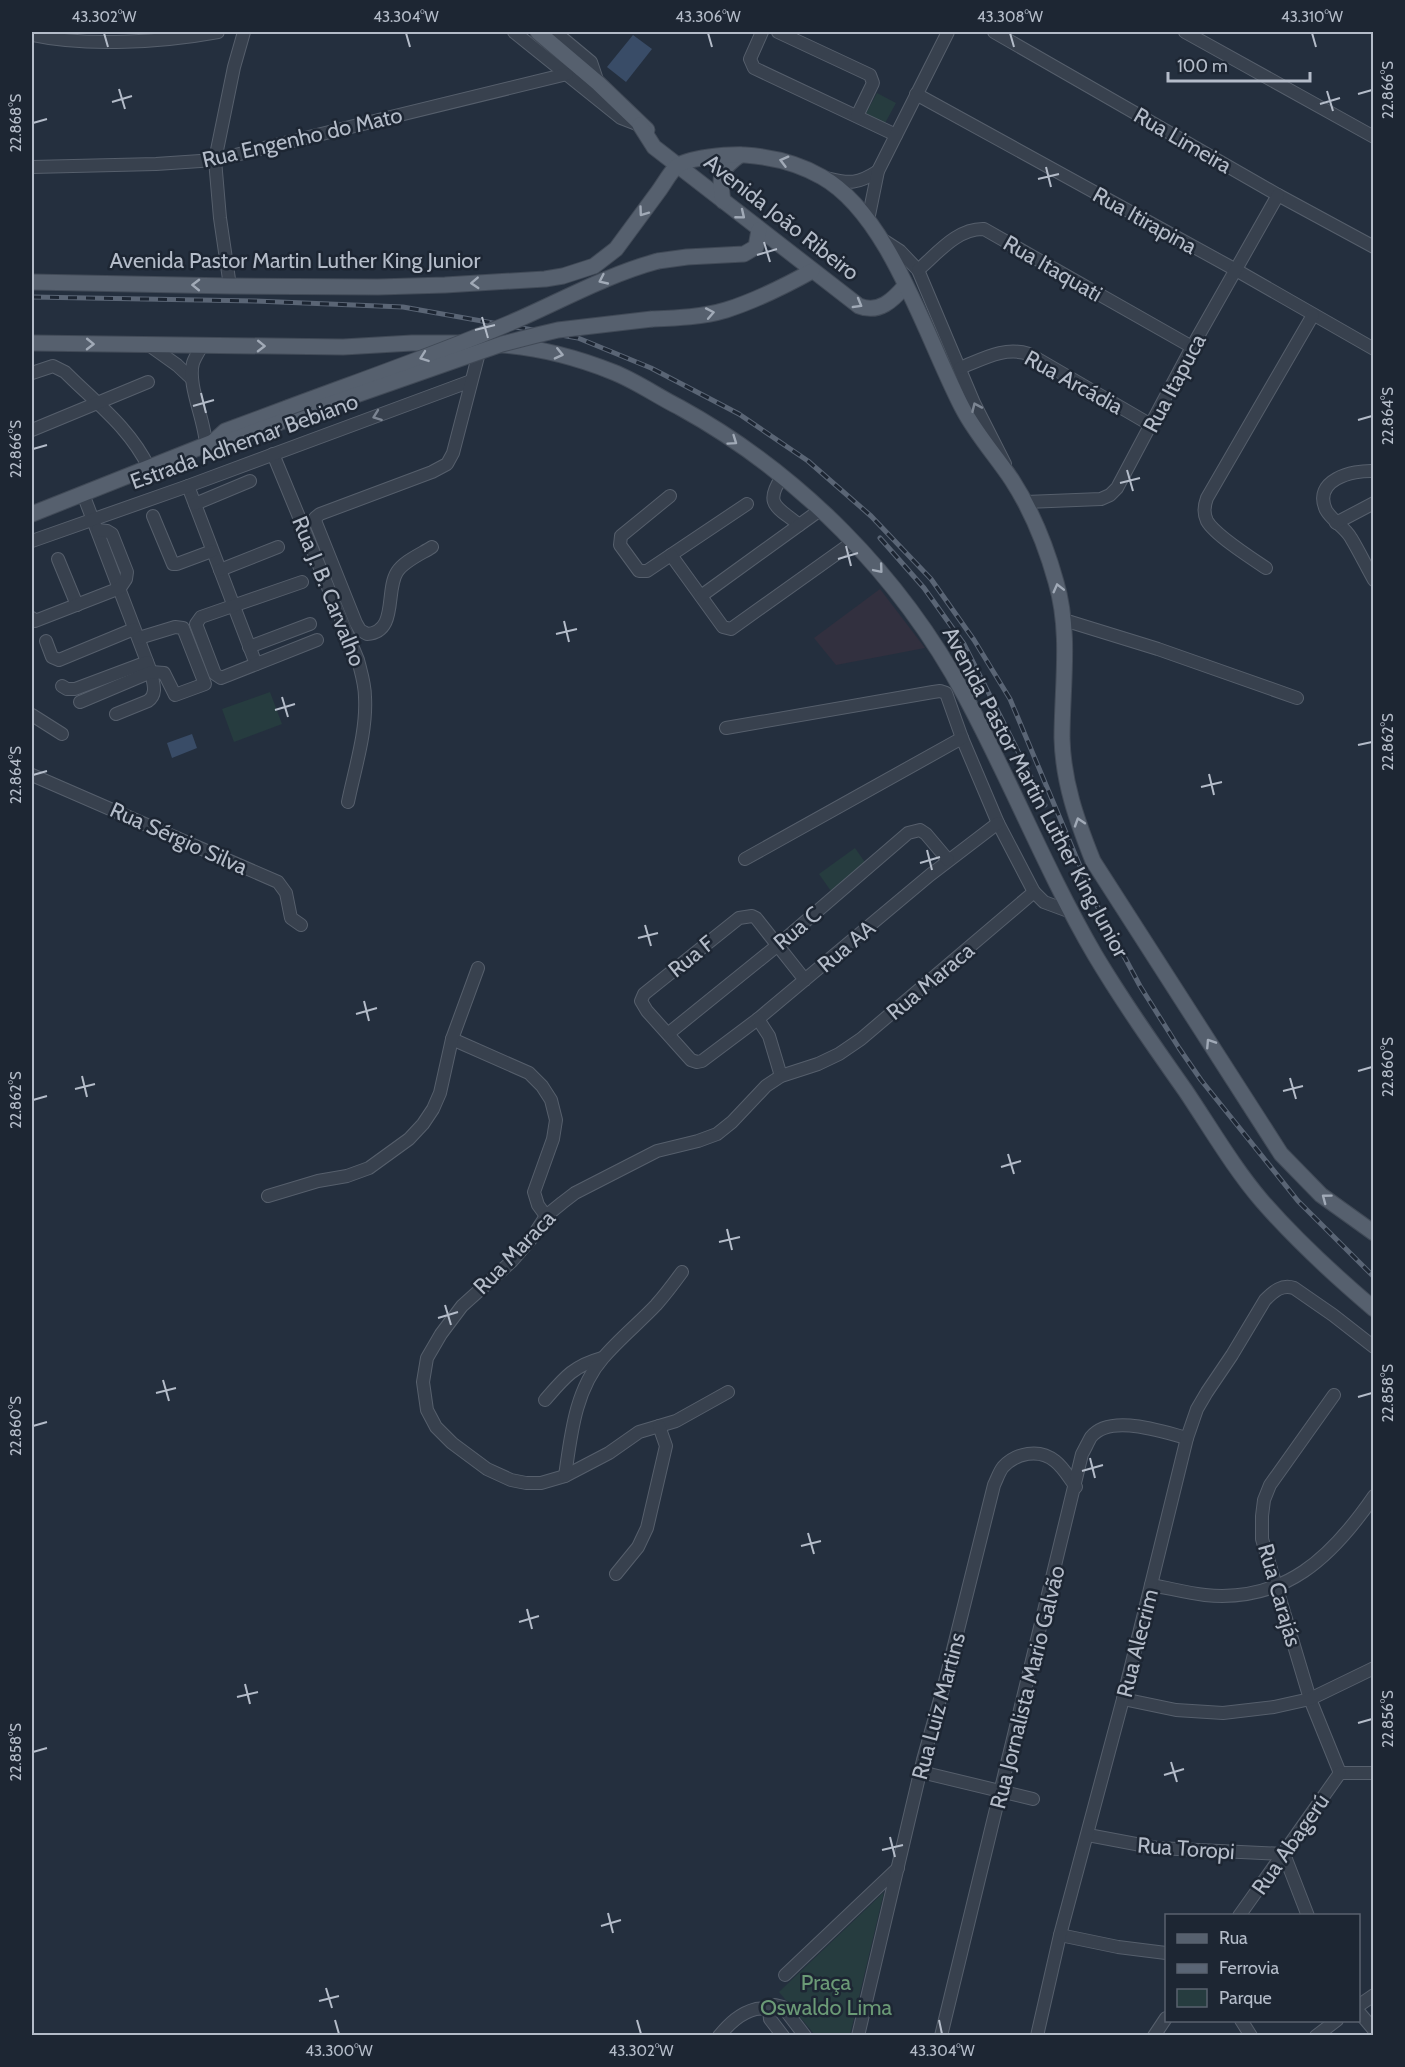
<svg xmlns="http://www.w3.org/2000/svg" width="1405" height="2067" font-family="Cabin,sans-serif">
  <rect width="100%" height="100%" fill="#242f3e"/>
  <polygon fill="#32303f" points="880,589 925,648 836,665 814,638"/>
  <g fill="#263c3f">
    <polygon points="877,93 896,103 884,125 865,115"/>
    <polygon points="270,692 282,724 234,742 222,709"/>
    <polygon points="855,848 869,868 833,894 819,874"/>
    <polygon points="884,1892 850,2035 815,2035 779,1992"/>
  </g>
  <g fill="#394c67">
    <polygon points="633,35 652,49 626,82 607,67"/>
    <polygon points="192,734 197,748 172,758 167,743"/>
  </g>
  <g fill="none" stroke-linecap="round" stroke-linejoin="round">
    <g stroke="#565f6c" stroke-width="14">
      <g id="minor">
        <polyline points="514,32 621,118 639,125"/>
        <polyline points="555,32 591,62 598,83"/>
        <polyline points="762,32 750,59 754,68 896,135"/>
        <polyline points="778,32 870,75 873,83 857,116"/>
        <polyline points="994,32 1278,195 1374,247"/>
        <polyline points="1185,32 1374,137"/>
        <path d="M32,35C87,47 163,42 218,32"/>
        <polyline points="916,94 1236,270 1374,349"/>
        <polyline points="32,167 156,164 215,160 567,74"/>
        <path d="M826,178C850,184 858,184 878,171"/>
        <polyline points="868,220 878,171 948,32"/>
        <polyline points="883,240 900,251 918,270 974,403 1005,464"/>
        <path d="M918,270C937,254 957,228 984,229L1192,347"/>
        <polyline points="230,286 220,218 215,160 234,67 244,32"/>
        <polyline points="149,345 177,365 192,379"/>
        <path d="M202,346C199,351 195,357 193,363C187,385 205,420 206,445"/>
        <path d="M960,368C983,359 1004,346 1029,354L1151,425"/>
        <path d="M32,373L53,366L65,372C96,403 130,428 149,468"/>
        <polyline points="32,430 148,382"/>
        <path d="M273,454L358,660C361,672 365,684 365,697C367,731 355,768 348,802"/>
        <path d="M1374,471C1352,470 1312,480 1326,510C1332,521 1345,527 1351,538C1359,551 1366,566 1374,580"/>
        <path d="M782,477C763,505 778,507 799,525"/>
        <polyline points="188,486 256,664"/>
        <path d="M83,494L151,672C153,683 158,694 148,701L116,714"/>
        <polyline points="670,496 621,536 620,545 639,571 647,571 747,504"/>
        <polyline points="1026,502 1101,499 1110,495 1117,488 1192,347 1278,195"/>
        <polyline points="195,504 250,481"/>
        <polyline points="153,516 173,564 177,564 212,551"/>
        <polyline points="1336,523 1374,503"/>
        <polyline points="32,541 188,486 471,381"/>
        <path d="M432,547C421,554 404,561 397,572C385,591 398,632 367,634L360,630L356,623L316,523L315,518L320,514L432,472L447,464L453,453L481,345"/>
        <polyline points="671,555 723,627 731,629 853,542"/>
        <polyline points="58,559 77,605"/>
        <path d="M1266,568C1251,558 1215,535 1207,521C1203,513 1204,506 1207,498L1313,315"/>
        <polyline points="220,570 278,547"/>
        <polyline points="302,582 201,617 196,624 215,674 221,678 317,640"/>
        <polyline points="701,596 820,510"/>
        <polyline points="32,618 35,621 120,588 126,579 127,572 112,534 107,531 98,530"/>
        <polyline points="1064,620 1158,649 1297,698"/>
        <polyline points="46,641 52,657 59,660 134,629"/>
        <polyline points="249,647 310,624"/>
        <polyline points="62,686 67,689 75,689 147,662"/>
        <polyline points="80,702 151,672 164,673 175,695 205,684 183,628 175,627 139,638"/>
        <polyline points="32,715 62,734"/>
        <polyline points="726,728 933,692 940,691 946,693 962,738 998,823 1034,892"/>
        <polyline points="32,775 278,882 286,893 291,918 301,925"/>
        <polyline points="745,859 962,738"/>
        <polyline points="805,980 756,918 752,916 739,918 644,994 641,1001 647,1011 691,1060 697,1062 702,1061 758,1019 930,875 998,823"/>
        <polyline points="758,1019 769,1036 781,1076"/>
        <polyline points="669,1033 778,945 908,833 920,830 926,834 948,860"/>
        <polyline points="452,1039 529,1073 542,1086 551,1100 556,1120 553,1139 534,1192 538,1205 546,1216"/>
        <polyline points="268,1196 318,1181 347,1176 369,1168 409,1139 423,1124 433,1109 440,1093 452,1039 478,968"/>
        <polyline points="728,1392 676,1421 639,1432 609,1453 565,1476 541,1483 526,1483 511,1480 487,1469 452,1443 436,1427 427,1410 423,1382 427,1358 441,1334 462,1306 512,1261 531,1239 546,1216 562,1203 575,1193 657,1151 698,1141 717,1134 732,1122 766,1086 781,1076 818,1064 839,1054 861,1039 1034,892 1044,902 1071,912"/>
        <polyline points="1334,1395 1270,1485 1264,1500 1262,1516 1262,1539 1310,1699 1340,1773"/>
        <path d="M545,1400C564,1378 573,1366 602,1358"/>
        <path d="M565,1476C571,1435 575,1390 603,1358C619,1339 639,1323 656,1305C665,1295 674,1283 682,1272"/>
        <polyline points="616,1574 638,1547 647,1528 666,1446 659,1426"/>
        <path d="M1151,1585C1169,1588 1187,1593 1205,1595C1285,1603 1332,1557 1374,1496"/>
        <polyline points="1123,1699 1176,1710 1223,1713 1274,1707 1310,1699 1374,1668"/>
        <polyline points="921,1772 1033,1799"/>
        <polyline points="1340,1773 1374,1773"/>
        <polyline points="1088,1835 1157,1848 1284,1854 1308,1916"/>
        <polyline points="1239,1916 1340,1773"/>
        <polyline points="1060,1935 1118,1947 1166,1953"/>
        <polyline points="785,1975 898,1868"/>
        <polyline points="1358,2006 1374,1995"/>
        <polyline points="769,2009 770,2019 783,2036"/>
        <polyline points="1358,2011 1374,2030"/>
        <polyline points="1241,2020 1251,2036"/>
        <path d="M719,2036C729,2024 740,2013 756,2009C763,2008 768,2009 775,2005L783,2007L805,2036"/>
        <path d="M858,2036L923,1760L946,1678L994,1485C997,1479 999,1472 1003,1467C1016,1453 1039,1448 1055,1461C1064,1468 1069,1478 1076,1487"/>
        <path d="M941,2036L1082,1454C1085,1449 1088,1442 1091,1437C1110,1413 1163,1432 1187,1438"/>
        <path d="M1037,2036L1060,1935L1123,1699L1187,1438L1197,1409L1207,1392L1232,1355L1265,1300C1274,1291 1282,1284 1294,1288L1333,1315L1374,1347"/>
        <polyline points="1154,2036 1166,2018"/>
        <polyline points="1316,2036 1337,2020"/>
      </g>
    </g>
    <g stroke="#414a57" stroke-width="17">
      <g id="major">
        <polyline points="538,32 598,83 647,130"/>
        <path d="M640,125L654,147L859,306C879,314 893,300 905,286"/>
        <path d="M723,201C719,176 719,170 740,155"/>
        <polyline points="658,261 687,257 744,254 756,247 759,230"/>
        <path d="M32,282L230,286L378,287L445,285L545,279L563,276L594,266L616,249C630,230 644,211 658,192C664,184 669,174 676,167C687,157 730,154 745,155C773,157 798,163 822,177C890,215 927,341 963,409C976,434 996,456 1012,480C1032,511 1046,546 1056,582C1071,633 1062,686 1062,738C1063,782 1077,821 1093,861L1281,1154L1321,1195L1374,1233"/>
        <path d="M652,319C677,318 703,317 726,310C757,300 785,286 812,271"/>
        <polyline points="32,343 343,347 412,343 463,343"/>
        <path d="M502,345C541,348 578,358 613,372C636,381 657,396 679,407C799,473 900,575 965,696C1011,781 1046,871 1095,955C1123,1002 1154,1046 1185,1090C1210,1127 1233,1167 1262,1201C1296,1240 1334,1275 1374,1309"/>
        <polyline points="213,442 225,431 287,408"/>
        <polyline points="32,514 213,442 229,441 319,408"/>
      </g>
    </g>
    <use href="#minor" stroke="#38414e" stroke-width="12"/>
    <use href="#major" stroke="#56606e" stroke-width="15"/>
    <g stroke="#5a6575" stroke-width="5">
      <g id="rail">
        <polyline points="32,297 255,301 403,307 578,338 651,368 739,414 808,461 871,516 931,579 974,640 1010,699 1095,902 1140,986 1179,1048 1201,1080 1298,1201 1374,1277"/>
        <polyline points="880,538 924,588 964,644 1045,805"/>
      </g>
    </g>
    <use href="#rail" stroke="#1d2633" stroke-width="3" stroke-dasharray="9" stroke-linecap="butt"/>
    <g stroke="#414a57" stroke-width="17" stroke-linecap="butt">
      <g id="major-bridge">
        <path d="M287,408C362,380 437,354 510,323C559,302 606,275 658,261"/>
        <polyline points="319,408 502,344 537,335 558,330 652,319"/>
      </g>
    </g>
    <use href="#major-bridge" stroke="#56606e" stroke-width="15"/>
  </g>
  <defs><path id="oneway-chevron" d="M-2-3.5L2.5 0L-2 3.5" fill="none" stroke-width="1.6" stroke-linecap="round" stroke-linejoin="round" transform="scale(1.5)"/></defs>
  <g stroke="#a1aab7">
    <use href="#oneway-chevron" transform="translate(784 161) rotate(-165)"/>
    <use href="#oneway-chevron" transform="translate(643 212) rotate(126)"/>
    <use href="#oneway-chevron" transform="translate(741 215) rotate(39)"/>
    <use href="#oneway-chevron" transform="translate(603 280) rotate(155)"/>
    <use href="#oneway-chevron" transform="translate(475 283) rotate(177)"/>
    <use href="#oneway-chevron" transform="translate(196 285) rotate(-179)"/>
    <use href="#oneway-chevron" transform="translate(858 304) rotate(30)"/>
    <use href="#oneway-chevron" transform="translate(710 313) rotate(-11)"/>
    <use href="#oneway-chevron" transform="translate(90 344) rotate(1)"/>
    <use href="#oneway-chevron" transform="translate(261 346) rotate(1)"/>
    <use href="#oneway-chevron" transform="translate(559 354) rotate(13)"/>
    <use href="#oneway-chevron" transform="translate(424 357) rotate(160)"/>
    <use href="#oneway-chevron" transform="translate(733 441) rotate(35)"/>
    <use href="#oneway-chevron" transform="translate(879 569) rotate(50)"/>
    <use href="#oneway-chevron" transform="translate(1058 588) rotate(-104)"/>
    <use href="#oneway-chevron" transform="translate(1079 822) rotate(-108)"/>
    <use href="#oneway-chevron" transform="translate(1210 1043) rotate(-123)"/>
    <use href="#oneway-chevron" transform="translate(1326 1198) rotate(-143)"/>
  </g>
  <g stroke="#7c8592">
    <use href="#oneway-chevron" transform="translate(976 407) rotate(-114)"/>
    <use href="#oneway-chevron" transform="translate(377 416) rotate(160)"/>
  </g>
  <path fill="none" stroke="#b4bcc9" stroke-width="2" d="M104,33L108,47M406,33L410,47M708,33L712,47M1010,33L1014,47M1312,33L1316,47M119,89L125,109M1327,91L1333,111M1358,94L1372,90M112,102L132,96M1320,104L1340,98M33,123L47,119M1046,167L1051,187M1038,179L1059,174M764,242L770,262M757,255L777,249M482,317L488,338M475,330L495,325M201,393L206,413M193,406L214,400M1358,420L1372,416M33,449L47,445M1127,470L1133,491M1120,483L1140,478M846,546L851,566M838,559L858,553M564,621L569,642M556,634L577,629M282,697L288,717M275,710L295,704M1358,745L1372,742M1209,774L1214,795M33,775L47,771M1201,787L1222,782M927,850L932,870M920,863L940,857M645,925L651,946M638,938L658,933M364,1001L369,1021M356,1014L377,1008M1358,1071L1372,1067M82,1076L87,1097M1290,1078L1296,1099M75,1089L95,1084M1283,1091L1303,1086M33,1100L47,1096M1008,1154L1014,1174M1001,1167L1021,1161M727,1229L732,1250M719,1242L740,1237M445,1305L451,1325M438,1318L458,1312M163,1380L169,1401M156,1393L176,1388M1358,1397L1372,1393M33,1426L47,1422M1090,1458L1095,1478M1082,1471L1103,1465M808,1533L814,1554M801,1546L821,1541M527,1609L532,1629M519,1622L539,1616M245,1684L250,1704M237,1697L258,1692M1358,1723L1372,1719M33,1752L47,1748M1171,1762L1177,1782M1164,1775L1184,1769M890,1837L895,1857M882,1850L903,1845M608,1913L613,1933M601,1926L621,1920M326,1988L332,2008M319,2001L339,1996M335,2020L339,2034M637,2020L641,2034M939,2020L942,2034"/>
  <g text-anchor="middle" stroke-width="5" stroke-linejoin="round" paint-order="stroke">
    <g font-size="22" fill="#b4bcc9" stroke="#1d2633">
      <text transform="translate(302 137) rotate(-13)" y="8">Rua Engenho do Mato</text>
      <text transform="translate(1183 140) rotate(30)" y="8">Rua Limeira</text>
      <text transform="translate(782 217) rotate(38)" y="8">Avenida João Ribeiro</text>
      <text transform="translate(1145 220) rotate(29)" y="8">Rua Itirapina</text>
      <text x="295" y="268">Avenida Pastor Martin Luther King Junior</text>
      <text transform="translate(1053 268) rotate(30)" y="8">Rua Itaquati</text>
      <text transform="translate(1074 382) rotate(29)" y="8">Rua Arcádia</text>
      <text transform="translate(1174 383) rotate(-62)" y="8">Rua Itapuca</text>
      <text transform="translate(244 441) rotate(-20)" y="8">Estrada Adhemar Bebiano</text>
      <text transform="translate(329 591) rotate(68)" y="8">Rua J. B. Carvalho</text>
      <text transform="translate(1036 792) rotate(62)" y="8">Avenida Pastor Martin Luther King Junior</text>
      <text transform="translate(179 838) rotate(24)" y="8">Rua Sérgio Silva</text>
      <text transform="translate(797 928) rotate(-40)" y="8">Rua C</text>
      <text transform="translate(846 946) rotate(-40)" y="8">Rua AA</text>
      <text transform="translate(691 956) rotate(-39)" y="8">Rua F</text>
      <text transform="translate(930 981) rotate(-40)" y="8">Rua Maraca</text>
      <text transform="translate(514 1252) rotate(-46)" y="8">Rua Maraca</text>
      <text transform="translate(1280 1595) rotate(74)" y="8">Rua Carajás</text>
      <text transform="translate(1137 1643) rotate(-76)" y="8">Rua Alecrim</text>
      <text transform="translate(1027 1687) rotate(-76)" y="8">Rua Jornalista Mario Galvão</text>
      <text transform="translate(938 1706) rotate(-75)" y="8">Rua Luiz Martins</text>
      <text transform="translate(1290 1844) rotate(-55)" y="8">Rua Abagerú</text>
      <text transform="translate(1186 1848) rotate(4)" y="8">Rua Toropi</text>
    </g>
    <g font-size="22" fill="#6b9a76" stroke="#1d2633">
      <text x="826" y="1990">Praça<tspan x="826" dy="25">Oswaldo Lima</tspan></text>
    </g>
  </g>
  <rect width="1405" height="2067" fill="none" stroke="#1d2633" stroke-width="66"/>
  <rect x="1165" y="1914" width="195" height="108" fill="#1d2633" stroke="#59626f" stroke-width="1.5"/>
  <rect x="1177" y="1934" width="30" height="9" fill="#56606e" stroke="#59626f" stroke-width="1.5"/>
  <text x="1219" y="1944" font-size="18" fill="#b4bcc9">Rua</text>
  <rect x="1177" y="1964" width="30" height="9" fill="#5a6575" stroke="#59626f" stroke-width="1.5"/>
  <text x="1219" y="1974" font-size="18" fill="#b4bcc9">Ferrovia</text>
  <rect x="1177" y="1989" width="30" height="18" fill="#263c3f" stroke="#59626f" stroke-width="1.5"/>
  <text x="1219" y="2004" font-size="18" fill="#b4bcc9">Parque</text>
  <path d="M1168 72v9h142v-9" fill="none" stroke="#b4bcc9" stroke-width="3"/>
  <text x="1177" y="72" font-size="18" fill="#b4bcc9" stroke="#1d2633" stroke-width="4.5" paint-order="stroke">100 m</text>
  <rect x="33" y="33" width="1339" height="2001" fill="none" stroke="#b4bcc9" stroke-width="2"/>
  <g font-size="15" text-anchor="middle" fill="#b4bcc9">
    <text x="104" y="22">43.302°W</text>
    <text x="406" y="22">43.304°W</text>
    <text x="708" y="22">43.306°W</text>
    <text x="1010" y="22">43.308°W</text>
    <text x="1312" y="22">43.310°W</text>
    <text transform="translate(1388 90) rotate(-90)" y="5">22.866°S</text>
    <text transform="translate(16 123) rotate(-90)" y="5">22.868°S</text>
    <text transform="translate(1388 416) rotate(-90)" y="5">22.864°S</text>
    <text transform="translate(16 449) rotate(-90)" y="5">22.866°S</text>
    <text transform="translate(1388 742) rotate(-90)" y="5">22.862°S</text>
    <text transform="translate(16 775) rotate(-90)" y="5">22.864°S</text>
    <text transform="translate(1388 1067) rotate(-90)" y="5">22.860°S</text>
    <text transform="translate(16 1100) rotate(-90)" y="5">22.862°S</text>
    <text transform="translate(1388 1393) rotate(-90)" y="5">22.858°S</text>
    <text transform="translate(16 1426) rotate(-90)" y="5">22.860°S</text>
    <text transform="translate(1388 1719) rotate(-90)" y="5">22.856°S</text>
    <text transform="translate(16 1752) rotate(-90)" y="5">22.858°S</text>
    <text x="339" y="2056">43.300°W</text>
    <text x="641" y="2056">43.302°W</text>
    <text x="942" y="2056">43.304°W</text>
  </g>
</svg>
